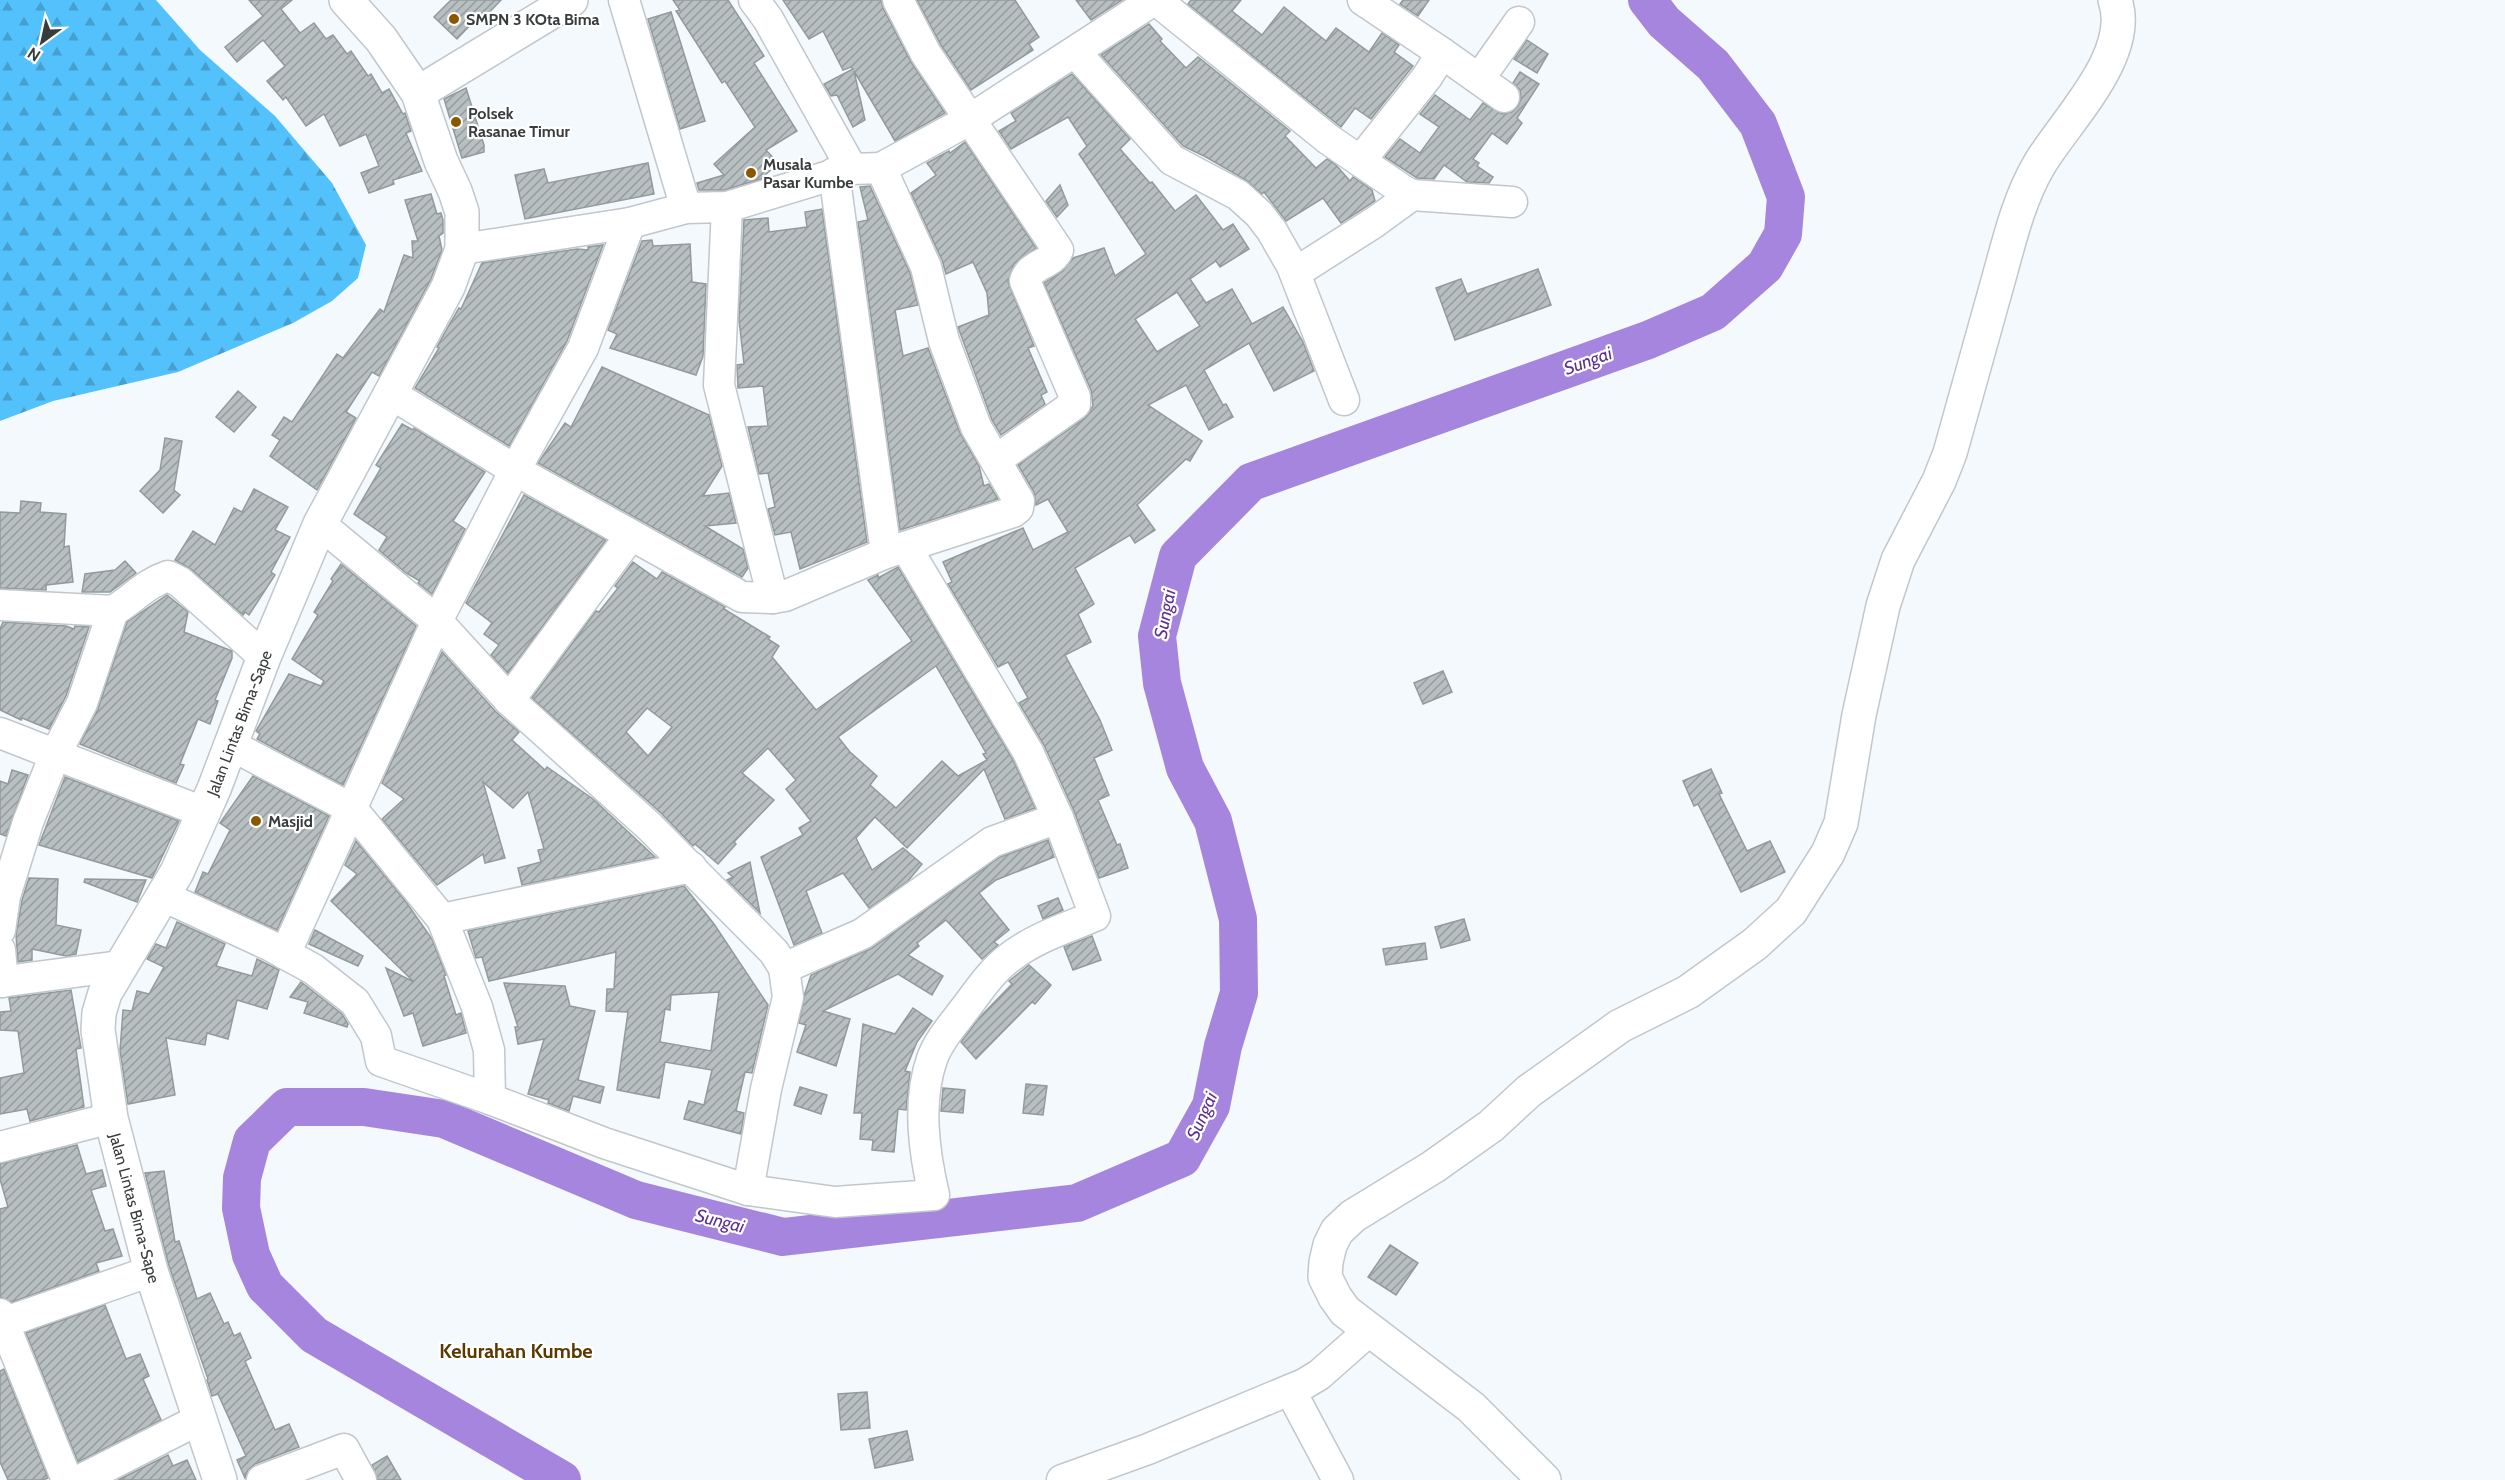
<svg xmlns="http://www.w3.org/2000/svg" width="2505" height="1480" font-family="Cabin,sans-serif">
  <defs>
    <pattern id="forest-firs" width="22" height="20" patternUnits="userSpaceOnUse" patternTransform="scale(1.5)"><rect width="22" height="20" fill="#53c2fc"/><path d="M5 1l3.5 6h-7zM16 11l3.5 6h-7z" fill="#469fcd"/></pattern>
    <pattern id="building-hatch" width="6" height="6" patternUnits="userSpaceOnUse" patternTransform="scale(1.5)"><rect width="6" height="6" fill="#b7bfc0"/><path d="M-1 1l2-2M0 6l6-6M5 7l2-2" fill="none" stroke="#969c9d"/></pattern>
  </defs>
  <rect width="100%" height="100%" fill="#f3f9fd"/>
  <polygon fill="url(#forest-firs)" points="0,0 156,0 200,50 275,116 332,183 366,245 358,278 332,301 293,323 178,372 53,401 0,421"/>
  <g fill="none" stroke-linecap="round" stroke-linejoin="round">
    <polyline stroke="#a585dd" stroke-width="38" points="562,1480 314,1335 265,1286 251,1255 241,1208 242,1178 252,1141 287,1107 364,1107 444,1119 636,1200 783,1237 1077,1203 1182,1158 1211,1106 1223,1046 1239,993 1238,919 1213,821 1185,768 1162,683 1157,636 1178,556 1251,482 1648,340 1713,312 1765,266 1783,234 1786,197 1758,124 1713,65 1664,22 1647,0"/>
  </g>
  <g fill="url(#building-hatch)" stroke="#939a9b" stroke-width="1.5" fill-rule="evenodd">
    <polygon points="249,0 292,0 281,9 300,33 314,23 326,39 333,35 347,54 351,51 368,76 371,74 382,93 389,89 403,114 405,113 411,131 406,133 422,171 393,180 394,184 369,193 361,173 379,166 366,134 340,146 324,114 306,126 286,97 283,100 267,81 285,66 263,40 237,62 225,47 263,16"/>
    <polygon points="451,0 501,0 480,22 476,19 457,39 434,17"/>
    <polygon points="673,0 728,0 764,56 754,63 797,131 766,150 778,163 761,179 724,190 699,190 697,183 724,175 714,164 755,127 725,81 722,83 676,11 680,10"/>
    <polygon points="783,0 881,0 883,8 911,62 945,113 895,141 854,71 865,120 853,127 837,95 831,96 824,84 853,69 851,67 843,70 823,31 809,39"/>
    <polygon points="917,0 1015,0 1039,37 1029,44 1033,50 971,90 941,45"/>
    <polygon points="1076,0 1122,0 1091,20"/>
    <polygon points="1191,0 1241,0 1232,11 1262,35 1284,7 1326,41 1336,28 1369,52 1382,33 1399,45 1394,52 1413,66 1371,119 1355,108 1341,127 1188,4"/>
    <polygon points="1403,0 1429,0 1418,16 1400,4"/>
    <polygon points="671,12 705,121 680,129 648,19"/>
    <polygon points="1149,24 1162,39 1160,41 1186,68 1198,57 1290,131 1285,136 1316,168 1327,159 1336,165 1350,181 1353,177 1372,190 1375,201 1341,223 1323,198 1286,221 1264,192 1262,194 1246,180 1206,157 1183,146 1101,55"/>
    <polygon points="1527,40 1548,54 1537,73 1514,59"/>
    <polygon points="1520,72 1539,84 1517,118 1522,123 1507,144 1492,133 1473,159 1479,163 1477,166 1493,177 1489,183 1467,182 1444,165 1434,179 1417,178 1385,157 1400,139 1420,153 1439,127 1420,114 1435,95 1470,120 1483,103 1502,114 1512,112 1518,106 1521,99 1520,90 1513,83"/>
    <path d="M1072,74L1130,139L1120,149L1150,183L1152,182L1175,211L1196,195L1223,230L1233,224L1249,249L1220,267L1216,261L1190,279L1206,303L1232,289L1252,324L1283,307L1303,342L1314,371L1274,391L1249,343L1204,370L1223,405L1226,404L1233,417L1209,430L1186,385L1148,405L1202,441L1190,461L1186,459L1137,505L1155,530L1135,543L1130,535L1075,568L1094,604L1078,614L1091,642L1065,655L1100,720L1112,750L1094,758L1109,795L1098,800L1117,845L1120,844L1128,868L1099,878L1074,811L1044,745L1019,703L1028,698L1008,662L998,667L948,584L952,582L943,562L1023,528L1033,550L1068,532L1048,499L1036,505L1034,492L1018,465L1085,418L1093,406L1091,390L1044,283L1063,271L1073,258L1104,248L1115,276L1146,254L1079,154L1087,146L1068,117L1011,149L999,131L1016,121L1011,113ZM1177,292L1200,326L1157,352L1135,319Z"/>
    <polygon points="466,88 484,145 484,152 462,158 444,99"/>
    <polygon points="965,142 1036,248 1014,264 1008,282 1034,346 1028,348 1047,392 1041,395 1045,404 1001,435 992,420 958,327 989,315 987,293 973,262 946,274 942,260 911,193 936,175 927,163 949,151 950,153"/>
    <polygon points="648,163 654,194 525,219 515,175 544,169 548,183"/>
    <polygon points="1060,185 1068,205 1057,217 1046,201"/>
    <polygon points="870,186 910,273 918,305 895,310 903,356 928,348 960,433 979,466 984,486 989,484 998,499 900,530 858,222 868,220 860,187"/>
    <polygon points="431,194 437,214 441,213 443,220 443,233 439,236 442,250 431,279 379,376 372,372 346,412 356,418 317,490 270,456 280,440 272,435 284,417 292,422 337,354 343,358 380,309 384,312 404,255 413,258 412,241 418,241 405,200"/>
    <polygon points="822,209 867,542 800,569 791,532 775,535 768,509 775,507 768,473 759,474 748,427 768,426 763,386 738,388 737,365 744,364 739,320 744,220 768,218 769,232 807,227 805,212"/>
    <polygon points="652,240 653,246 690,244 692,282 706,284 703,356 696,375 610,348 617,334 608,330 642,241"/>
    <polygon points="603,245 567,341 509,446 415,388 439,348 437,347 449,325 459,308 461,309 482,263 577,249 588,250 588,247"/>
    <polygon points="1538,269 1551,305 1455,340 1436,288 1461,279 1467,294"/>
    <polygon points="602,367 709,415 722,466 703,496 729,493 736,523 705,526 743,549 748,568 742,577 538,463 565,423 571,427"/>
    <polygon points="238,391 256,407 234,432 216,417"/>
    <polygon points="402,424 413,430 414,428 485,472 453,521 465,529 432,594 418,583 420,581 406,573 379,550 387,537 354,514 381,468 376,465"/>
    <polygon points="165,438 182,441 174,490 180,495 163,513 140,491 160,470"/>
    <polygon points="254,489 288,507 275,530 290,537 271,572 275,575 249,615 245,612 243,615 191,569 175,560 193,531 215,545 234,508 242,512"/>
    <polygon points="524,495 606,540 508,673 491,655 499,645 484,634 492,623 466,603"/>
    <polygon points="21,501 41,503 40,512 66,514 64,547 69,546 73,582 46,585 46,590 0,588 0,512 20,513"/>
    <polygon points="125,561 136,573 110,592 82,592 85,574 115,570"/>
    <path d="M633,562L657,579L662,572L725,607L724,609L770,637L768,639L779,646L772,657L816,710L912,641L868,580L878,575V578L898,567L1013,760L1035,808L1005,819L984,769L907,848L875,817L856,838L872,870L903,848L922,864L908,881L869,908L843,873L806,891L822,933L794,945L761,857L803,835L799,828L811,821L786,789L796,780L768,748L742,773L774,800L734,842L736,844L718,864L695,844L693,846L661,813L532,698L596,611L599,612L618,588L615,586ZM936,666L986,753L983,754L987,760L958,776L942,761L896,808L870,785L877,776L850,752L838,737ZM647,708L672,727L648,756L626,732Z"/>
    <polygon points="341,564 416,626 343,785 257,739 260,734 256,731 289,674 321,686 324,681 292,659 318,615 314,612 333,581 331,579"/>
    <polygon points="167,595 188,612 184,632 232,651 232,658 215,700 218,701 210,724 198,719 180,764 184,765 176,783 80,744 98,709 127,622"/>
    <polygon points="3,622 66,626 74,629 75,626 89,627 66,696 49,729 22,718 21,720 0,710 0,629"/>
    <polygon points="442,652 496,712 519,732 512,740 545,770 547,767 593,799 655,857 522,885 518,868 541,862 538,850 544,849 528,792 513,808 483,782 505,858 485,863 483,854 437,885 382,819 404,799 382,783"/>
    <polygon points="1443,671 1452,692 1423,704 1414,683"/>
    <polygon points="1711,769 1722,793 1719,794 1747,851 1770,841 1785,872 1741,892 1698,804 1694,806 1683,781"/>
    <polygon points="12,770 28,775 6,836 0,834 0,781 8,784"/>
    <polygon points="253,776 329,816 277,930 195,892 203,872 208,874 230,830 220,823"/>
    <polygon points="65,777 179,821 152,878 39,845"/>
    <polygon points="1048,840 1054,857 996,880 979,893 1009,930 994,942 998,945 982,959 946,920 917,943 919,946 908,955 943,976 932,995 898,974 823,1011 850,1019 836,1066 797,1052 806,1025 799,1023 805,993 811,975 872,948 1000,857"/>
    <polygon points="356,841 406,902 432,939 446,975 444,976 456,1015 461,1013 466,1033 423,1046 413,1013 404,1016 386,968 414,982 331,901 357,874 345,865"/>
    <polygon points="750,862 752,873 760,913 727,880 733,877 728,873"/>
    <polygon points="29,878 58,879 56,925 81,930 76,954 66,956 32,949 32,960 18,962 16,935 22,900"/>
    <polygon points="85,879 146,880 137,902 84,882"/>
    <path d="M684,886L714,924L768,1005L752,1073L745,1072L736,1111L744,1113L741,1134L684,1119L689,1101L704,1105L712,1070L665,1062L659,1098L617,1090L628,1012L606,1011L607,989H614L616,952L489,981L482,957L476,958L468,931ZM719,992L711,1051L660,1042L665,1009L670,1010L671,995Z"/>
    <polygon points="1058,898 1063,910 1043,919 1038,906"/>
    <polygon points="1464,919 1470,940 1441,948 1435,927"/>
    <polygon points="177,922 225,944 216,966 252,976 257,959 279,970 267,1009 237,1000 228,1039 207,1033 205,1045 166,1038 175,1095 128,1104 120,1051 123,1010 132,1011 137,991 149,994 164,967 147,959 156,944 166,948"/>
    <polygon points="315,930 363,956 358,966 309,944"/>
    <polygon points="1092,936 1101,960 1073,970 1064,947"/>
    <polygon points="1425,943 1427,959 1386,965 1383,949"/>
    <polygon points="1029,965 1051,985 1035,1004 1032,1002 976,1059 961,1042 980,1017 1012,984 1009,981"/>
    <polygon points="301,982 342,1014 348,1024 347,1027 304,1013 308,1002 290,997"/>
    <polygon points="504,983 565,986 570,1006 595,1011 578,1080 604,1087 600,1103 573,1096 569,1111 548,1103 549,1100 528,1094 544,1039 518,1044 515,1027 518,1027"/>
    <polygon points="71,990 81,1048 76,1049 84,1107 30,1121 27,1109 0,1114 0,1078 24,1073 18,1031 0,1030 0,1012 11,1011 9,998"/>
    <polygon points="913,1008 932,1021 917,1042 905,1071 910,1072 906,1110 898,1109 894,1152 872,1150 873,1140 860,1139 862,1113 854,1113 863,1024 895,1034"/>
    <polygon points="1026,1084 1047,1086 1043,1115 1023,1113"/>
    <polygon points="800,1087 827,1095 821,1114 794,1105"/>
    <polygon points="943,1088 965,1090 963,1113 941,1111"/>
    <polygon points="77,1145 86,1174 102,1170 106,1186 91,1190 105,1231 113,1229 122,1256 96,1263 99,1271 12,1302 0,1297 0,1209 8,1207 0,1179 0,1164"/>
    <polygon points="164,1171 175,1242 179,1241 197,1299 210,1293 224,1324 228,1322 234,1336 240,1333 251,1358 245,1361 275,1430 289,1424 299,1447 255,1464 248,1470 245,1478 237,1460 246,1456 218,1394 212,1396 207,1380 208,1379 169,1266 145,1173"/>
    <polygon points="1390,1245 1418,1263 1396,1295 1368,1277"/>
    <polygon points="105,1305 126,1359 140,1354 149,1376 143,1379 161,1420 78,1462 26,1333"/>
    <polygon points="4,1369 48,1478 43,1480 8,1480 0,1462 0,1371"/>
    <polygon points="867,1392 870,1428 841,1430 838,1394"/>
    <polygon points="907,1431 913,1460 875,1468 869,1439"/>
    <polygon points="168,1455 173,1466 187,1460 196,1480 118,1480"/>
    <polygon points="387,1456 401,1480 378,1480 372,1465"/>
  </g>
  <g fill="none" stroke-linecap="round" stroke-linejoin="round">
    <g stroke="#c1c7cb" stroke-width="33">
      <g id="minor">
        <polyline points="624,0 686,208"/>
        <path d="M898,0L926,54L1058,250C1052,265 1029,264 1025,281L1075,397V404L996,460"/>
        <polyline points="1156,0 1328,139 1404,191 1412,195 1512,202"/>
        <polyline points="1075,52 1172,160 1238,195 1259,214 1272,231 1292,266 1344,400"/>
        <polyline points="1442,53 1504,97"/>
        <polyline points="1479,79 1519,22"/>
        <polyline points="1360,161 1427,77 1442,53 1363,0"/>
        <polyline points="881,168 969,120 1154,0"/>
        <polyline points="834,173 886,553"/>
        <polyline points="727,207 719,385 773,598"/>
        <polyline points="462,249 630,223 686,208 727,207 852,169 768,19 754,0"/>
        <polyline points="1295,273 1375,222 1412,195"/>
        <polyline points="391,394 515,470 742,597 773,598 785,596 886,553 1013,512 1018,508 1019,501 976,427 944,341 926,267 881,168 852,169"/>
        <polyline points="320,524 437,621 509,700 649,826 774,952 784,968 788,997 766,1089 748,1190"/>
        <path d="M0,605L113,611C132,600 146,583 168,576L180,582L264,657"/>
        <polyline points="509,700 631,535"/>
        <polyline points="0,733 203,812"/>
        <polyline points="231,745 352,809 442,919 477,1007 489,1050 490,1099"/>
        <path d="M163,896L271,946L313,969L355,1002L376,1036L381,1061L490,1099L604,1143L748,1190L835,1202L934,1195C924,1152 917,1102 932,1059C939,1039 957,1020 970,1002C981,987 994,969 1009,958C1034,938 1066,928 1095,916L1058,818L1028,752L906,547"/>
        <polyline points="442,919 691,867"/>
        <polyline points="0,930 5,896 28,822 55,755 82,703 113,611"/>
        <polyline points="0,950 3,982"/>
        <polyline points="285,954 437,621 515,470 583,348 630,223"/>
        <polyline points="784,968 862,934 992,842 1058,818"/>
        <polyline points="0,982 120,966"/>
        <polyline points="0,1147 111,1118"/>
        <polyline points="0,1314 67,1480"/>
        <polyline points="0,1324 151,1271"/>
        <polyline points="1290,1390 1338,1480"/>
        <polyline points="80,1480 198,1420"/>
        <polyline points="262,1480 344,1449 361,1480"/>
        <polyline points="1062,1480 1148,1449 1304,1384 1319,1375 1370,1330"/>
      </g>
    </g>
    <g stroke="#c1c7cb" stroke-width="36">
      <g id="highway">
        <polyline points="418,93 571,0"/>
        <polyline points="220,1480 151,1271 111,1118 98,1030 99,1013 105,993 177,872 214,789 264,657 320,524 448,287 462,249 462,212 455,191 441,161 418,93 381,39 346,0"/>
        <path d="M1544,1480L1471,1407L1345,1311L1335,1297L1325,1277L1326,1262L1330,1245L1337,1231L1353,1216L1433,1167L1491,1126L1529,1091L1620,1026L1688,992L1755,944L1791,911L1828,853L1841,823L1859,715L1883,606L1898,560L1939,481L1950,453C1966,396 1982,338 1998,281C2009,242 2018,201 2039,165C2065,121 2134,55 2115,0"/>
      </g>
    </g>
    <use href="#minor" stroke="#fff" stroke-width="30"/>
    <use href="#highway" stroke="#fff" stroke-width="33"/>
  </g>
  <g fill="#895800" stroke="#fff" stroke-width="2">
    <circle cx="454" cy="19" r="6"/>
    <circle cx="456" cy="122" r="6"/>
    <circle cx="751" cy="173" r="6"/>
    <circle cx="256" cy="821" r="6"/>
  </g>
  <g text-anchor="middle" stroke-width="4.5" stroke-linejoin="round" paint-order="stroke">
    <g font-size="16" font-weight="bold" fill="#393c3d" stroke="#fff" text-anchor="start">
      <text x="466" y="25">SMPN 3 KOta Bima</text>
      <text x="468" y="119">Polsek<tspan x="468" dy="18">Rasanae Timur</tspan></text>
      <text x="763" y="170">Musala<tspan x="763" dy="18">Pasar Kumbe</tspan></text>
      <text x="268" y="827">Masjid</text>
    </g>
    <g font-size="16" fill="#393c3d" stroke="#fff">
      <text transform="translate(239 723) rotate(-69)" y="6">Jalan Lintas Bima-Sape</text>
      <text transform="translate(135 1208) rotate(75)" y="6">Jalan Lintas Bima-Sape</text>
    </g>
    <g font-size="18" font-style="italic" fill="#5d3097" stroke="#fff">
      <text transform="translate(1588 361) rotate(-20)" y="6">Sungai</text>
      <text transform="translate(1165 614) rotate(-79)" y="6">Sungai</text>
      <text transform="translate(1202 1116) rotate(-66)" y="6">Sungai</text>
      <text transform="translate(720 1221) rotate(14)" y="6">Sungai</text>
    </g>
    <g font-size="20" font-weight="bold" fill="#5b3a01" stroke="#fff">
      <text x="516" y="1358">Kelurahan Kumbe</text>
    </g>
  </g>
  <g transform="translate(42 42) rotate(213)" stroke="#ffffff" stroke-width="4.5" paint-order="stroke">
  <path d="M0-4.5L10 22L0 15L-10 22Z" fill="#393c3d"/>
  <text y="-9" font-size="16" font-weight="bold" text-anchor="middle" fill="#393c3d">N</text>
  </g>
</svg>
